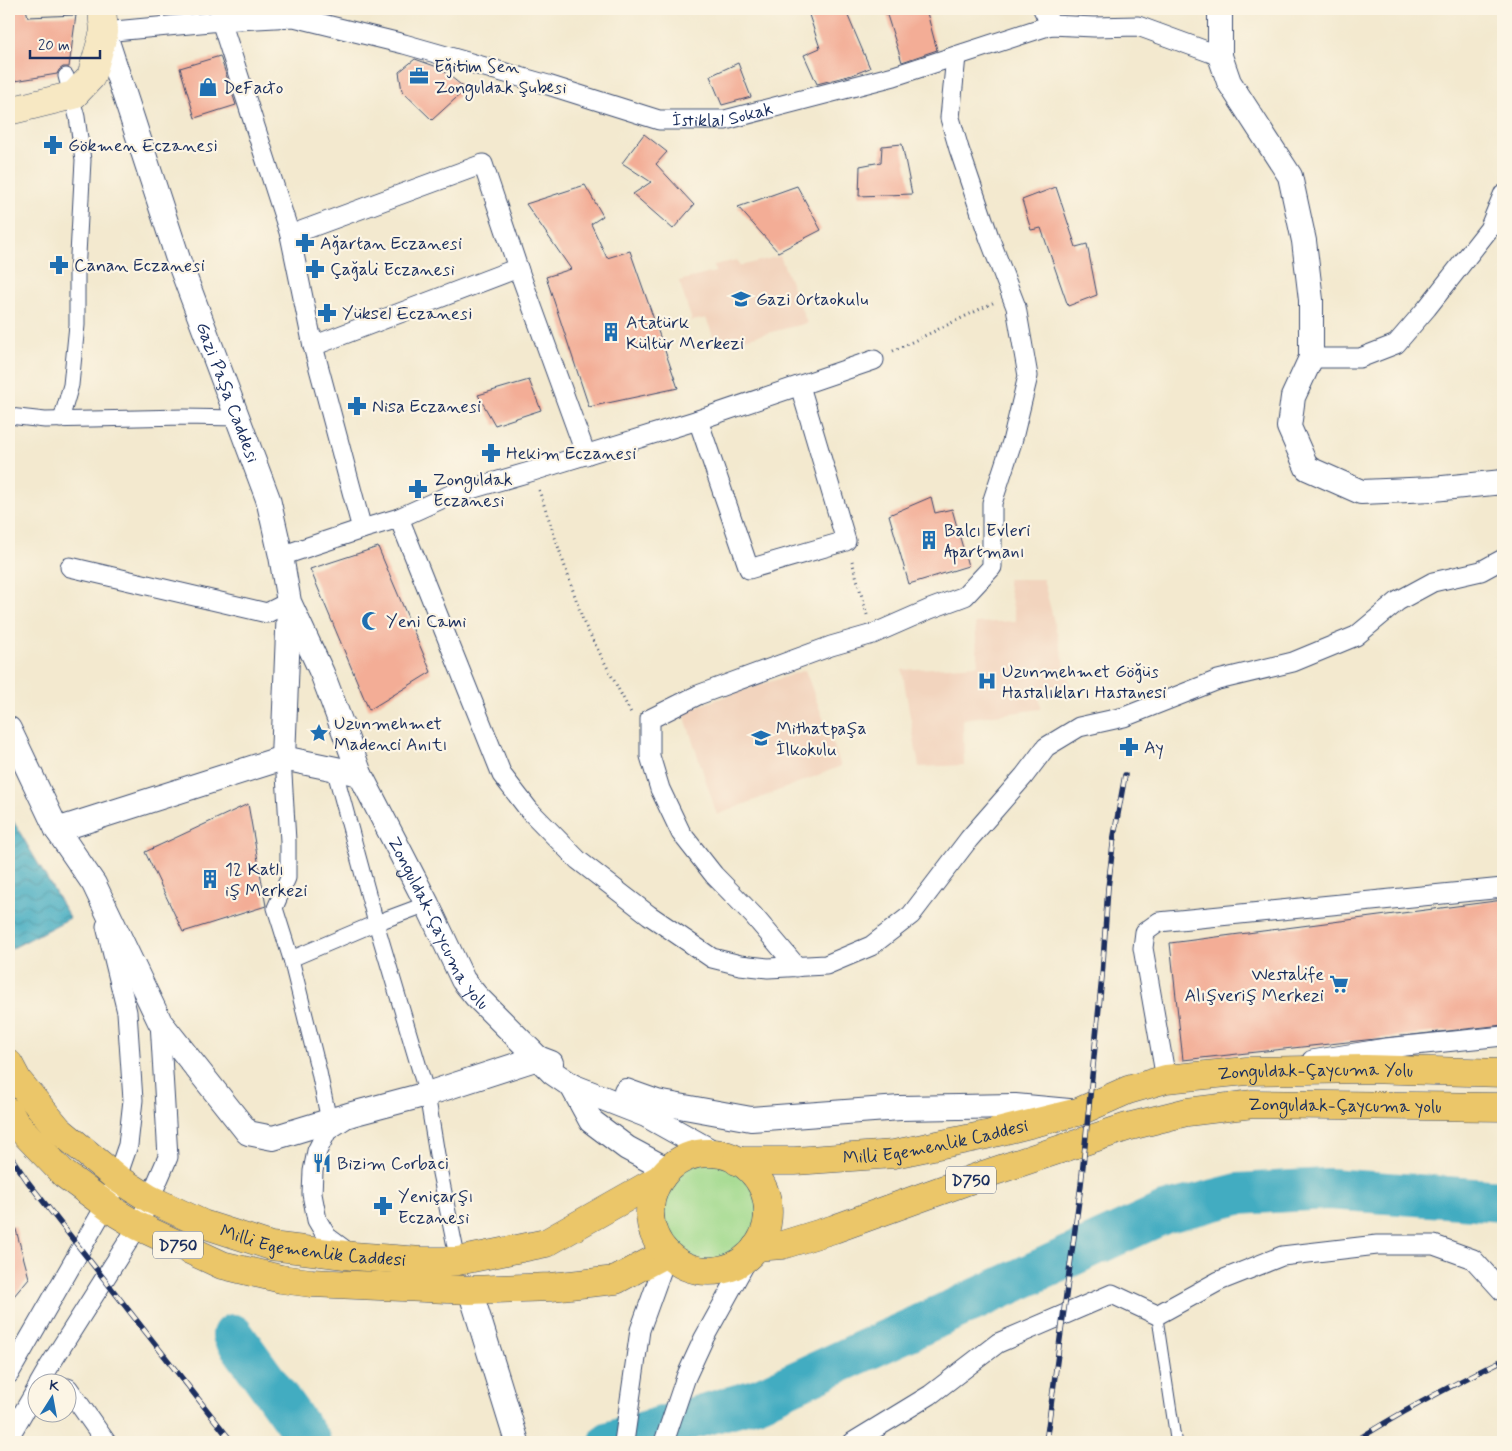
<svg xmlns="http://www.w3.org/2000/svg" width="1512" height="1451" font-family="Mynerve,sans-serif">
  <defs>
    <pattern id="water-waves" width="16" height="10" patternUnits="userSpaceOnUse" patternTransform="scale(1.25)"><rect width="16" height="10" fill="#42acc1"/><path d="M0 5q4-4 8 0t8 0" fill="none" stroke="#368ca0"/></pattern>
  </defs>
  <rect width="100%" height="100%" fill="#fcf5e5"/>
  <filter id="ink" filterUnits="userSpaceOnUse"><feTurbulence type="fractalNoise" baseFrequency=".02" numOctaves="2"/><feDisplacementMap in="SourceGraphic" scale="10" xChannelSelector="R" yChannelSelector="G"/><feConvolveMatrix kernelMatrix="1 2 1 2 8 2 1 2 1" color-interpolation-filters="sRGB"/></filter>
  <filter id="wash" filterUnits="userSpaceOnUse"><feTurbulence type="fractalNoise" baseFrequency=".0096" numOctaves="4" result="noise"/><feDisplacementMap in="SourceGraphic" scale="20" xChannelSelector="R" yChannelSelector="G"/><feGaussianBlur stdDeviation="1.12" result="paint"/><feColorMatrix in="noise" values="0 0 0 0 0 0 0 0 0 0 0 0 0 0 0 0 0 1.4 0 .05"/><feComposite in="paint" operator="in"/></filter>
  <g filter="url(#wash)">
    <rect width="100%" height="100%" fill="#f3e9cf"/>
    <g fill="#f2d4be">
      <polygon points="780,256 807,323 717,346 706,318 692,321 679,281 715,272 714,265 737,260 740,266"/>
      <polygon points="1007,579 1043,579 1072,692 1039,695 1041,709 963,719 964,765 919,767 902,670 978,665 975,623 1016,621"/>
      <polygon points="805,670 841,766 717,815 683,711"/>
    </g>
    <circle fill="#a0d98c" stroke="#5e8475" cx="709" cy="1212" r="53"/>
    <polygon fill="url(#water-waves)" stroke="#2e6e90" points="9,814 70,918 9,950"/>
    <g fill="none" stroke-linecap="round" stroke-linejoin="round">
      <g stroke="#42acc1" stroke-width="42">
        <polyline points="233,1335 310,1442"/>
        <polyline points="610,1442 759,1399 1164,1213 1238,1194 1328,1189 1503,1201"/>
      </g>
    </g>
    <g id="blocks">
      <g fill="#f3ad96">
        <polygon points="9,9 26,9 28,17 76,15 69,67 63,67 59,70 57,74 9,82"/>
        <polygon points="807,9 845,9 870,68 852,75 817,84 804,55 820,48"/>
        <polygon points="885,9 926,9 937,50 902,62"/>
        <polygon points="220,56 236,105 195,118 180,68"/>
        <polygon points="415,59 440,68 466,89 432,120 402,91 399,72"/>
        <polygon points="738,63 751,97 722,105 710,76"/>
        <polygon points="644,134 667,152 656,164 694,205 673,229 633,194 651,182 622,163"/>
        <polygon points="902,144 912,194 859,196 860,166 881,162 882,146"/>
        <polygon points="585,185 603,216 591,224 607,258 630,251 678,388 589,407 546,277 571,269 526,204"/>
        <polygon points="797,186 821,230 778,252 738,207"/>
        <polygon points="1056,187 1076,247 1087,244 1097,295 1068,306 1041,228 1031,230 1022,200"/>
        <polygon points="529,380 541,410 495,425 478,395"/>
        <polygon points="931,497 935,513 952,509 968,566 909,584 889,515"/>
        <polygon points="378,547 431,672 369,710 310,569"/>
        <polygon points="248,804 266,906 183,932 145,852"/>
        <polygon points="1503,900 1503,1025 1183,1060 1170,943"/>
        <polygon points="15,1226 29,1278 9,1302 9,1227"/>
      </g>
    </g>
  </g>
  <g filter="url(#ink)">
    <use href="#blocks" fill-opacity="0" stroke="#3b4b6f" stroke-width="1"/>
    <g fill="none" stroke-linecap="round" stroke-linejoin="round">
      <g stroke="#3b4b6f" stroke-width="12">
        <polyline id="service" points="1157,1315 1176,1442"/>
      </g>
      <g stroke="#3b4b6f" stroke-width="17">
        <g id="pedestrian">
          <polyline points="9,416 45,420 184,417 238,418"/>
          <polyline points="61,420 71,385 77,325 77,274 83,160 77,117 66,76"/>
          <polyline points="283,758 288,841 288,878 275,908 291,959 319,1072 329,1121"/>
          <polyline points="334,768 376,923 427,1094 440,1173 458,1261"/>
          <polyline points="291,959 376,923 427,904"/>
        </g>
      </g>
      <g stroke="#3b4b6f" stroke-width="21">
        <g id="minor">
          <polyline points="1043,9 1051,25"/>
          <polyline points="220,10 221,21 290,235 313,346 362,529 281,556"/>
          <path id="s1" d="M104,32L221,21L294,17L404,44L548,85L659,120H725L894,76L1051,25L1094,27L1138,26L1220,56"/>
          <polyline points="290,235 483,164 518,268 586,455"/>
          <polyline points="313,346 518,268"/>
          <polyline points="1311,358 1360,358 1396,344 1427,308 1489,229 1503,195"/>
          <polyline points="698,420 749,569 846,541 800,386"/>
          <polyline points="399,518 502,775 529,810 578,860 649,915 712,958 740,965 768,968 826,965 871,946 911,915 969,839 1024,776 1046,747 1079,727 1124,717 1218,680 1293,662 1356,636 1398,601 1433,582 1481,571 1503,559"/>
          <polyline points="362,529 399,518 450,495 533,471 698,420 874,360"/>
          <polyline points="70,567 267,613 289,602"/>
          <polyline points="797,967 753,915 714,875 681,833 660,789 650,756 650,719 698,695 831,646 873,634 930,609 965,596 992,567 992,503 1012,442 1028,376 1016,307 989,237 959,149 950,118 956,56"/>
          <polyline points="1312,1060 1386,1048 1503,1036"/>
          <polyline points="1166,1079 1143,948 1145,932 1159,922 1503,888"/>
          <polyline points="344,1120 327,1131 317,1151 313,1171 312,1194 317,1220 327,1237 350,1254"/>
          <polyline points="9,1374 106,1205 112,1191 128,1145 133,1100 127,1012 106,926"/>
          <polyline points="39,1384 50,1365 138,1226 168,1157 160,1022"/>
          <polyline points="68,1388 106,1442"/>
          <polyline points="9,1437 38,1387"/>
          <polyline points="624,1442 640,1330 667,1255"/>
          <polyline points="664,1442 686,1377 704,1338 751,1253"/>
          <polyline points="853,1442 930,1395 998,1343 1112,1294 1157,1315 1219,1281 1282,1256 1377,1245 1434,1245 1473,1259 1503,1292"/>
        </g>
      </g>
      <g stroke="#3b4b6f" stroke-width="26">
        <g id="tertiary">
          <polyline points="1220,9 1220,56 1229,82 1290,176 1304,241 1311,300 1311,358 1293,397 1289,427 1307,468 1361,492 1433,489 1503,482"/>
          <path id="s2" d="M104,32L178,259L268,499L281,556L289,602L322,673L360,774L427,904L463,980L476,996L553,1073L572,1086L646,1115L716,1154"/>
          <polyline points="9,729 57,830 94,884 160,1022 248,1133 273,1138 352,1114 427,1094 538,1058 551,1063"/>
          <polyline points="283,758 289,607"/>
          <polyline points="57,830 283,758 360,774"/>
          <polyline points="572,1086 591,1121 627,1148 668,1170"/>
          <polyline points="626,1091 657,1102 751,1119 900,1108 1015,1106 1069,1111"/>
          <polyline points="470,1290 517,1442"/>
        </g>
      </g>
      <g stroke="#3b4b6f" stroke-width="29">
        <polyline id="secondary" points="9,111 74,95 91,77 104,32 102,9"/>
      </g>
      <g stroke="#3b4b6f" stroke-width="29">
        <g id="trunk">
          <path id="s3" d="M9,1064L18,1081L59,1130L117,1178L150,1199L203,1224L271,1246L353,1256L422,1261H458L546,1243L661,1178"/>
          <polyline points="9,1112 16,1124 64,1174 118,1214 138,1226 222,1265 281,1279 311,1283 470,1290 551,1287 616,1280 666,1253"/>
          <circle cx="709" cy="1212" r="59"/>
          <path id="s4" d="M737,1161H795L894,1154L986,1135L1078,1112L1128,1090L1166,1079L1247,1071L1365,1069L1503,1073"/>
          <path id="s5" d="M756,1247L782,1245L834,1229L986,1174L1127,1127L1187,1112L1253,1104L1503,1107"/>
        </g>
      </g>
      <g stroke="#3b4b6f" stroke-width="3" stroke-dasharray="1 4" stroke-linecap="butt">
        <polyline points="893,351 993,303"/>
        <polyline points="539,490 584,623 631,713"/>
        <polyline points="852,561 867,615"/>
      </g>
      <use href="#service" stroke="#fff" stroke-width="10"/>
      <use href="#pedestrian" stroke="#fff" stroke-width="15"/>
      <use href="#minor" stroke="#fff" stroke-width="19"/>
      <use href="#tertiary" stroke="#fff" stroke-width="24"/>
      <use href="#secondary" stroke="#f7e8c3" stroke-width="28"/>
      <use href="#trunk" stroke="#ebc669" stroke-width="28"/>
      <g stroke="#1b2f5e" stroke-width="5.5">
        <g id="rail">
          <polyline points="9,1154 28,1182 232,1442"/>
          <polyline points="1046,1442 1081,1185 1102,977 1108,888 1114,836 1125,775"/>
          <path d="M1354,1442C1402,1411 1452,1385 1503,1360"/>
        </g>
      </g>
      <use href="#rail" stroke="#fcf5e5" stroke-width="4" stroke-dasharray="11" stroke-linecap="butt"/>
    </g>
  </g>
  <defs>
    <g id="office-bare" transform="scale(1.5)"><path d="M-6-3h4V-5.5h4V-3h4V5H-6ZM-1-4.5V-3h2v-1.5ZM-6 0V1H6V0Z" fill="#1f6fb2" stroke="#fcf5e5" stroke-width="2.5" paint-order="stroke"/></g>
    <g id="shop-bare" transform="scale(1.5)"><path d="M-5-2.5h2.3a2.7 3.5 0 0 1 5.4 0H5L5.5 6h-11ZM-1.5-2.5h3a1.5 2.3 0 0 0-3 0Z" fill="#1f6fb2" stroke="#fcf5e5" stroke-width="2.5" paint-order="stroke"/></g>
    <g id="pharmacy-bare" transform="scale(1.5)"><path d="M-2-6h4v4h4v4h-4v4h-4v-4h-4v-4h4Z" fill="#1f6fb2" stroke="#fcf5e5" stroke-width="2.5" paint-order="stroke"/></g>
    <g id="school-bare" transform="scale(1.5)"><path d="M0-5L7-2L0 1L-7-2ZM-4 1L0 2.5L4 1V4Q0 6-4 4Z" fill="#1f6fb2" stroke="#fcf5e5" stroke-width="2.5" paint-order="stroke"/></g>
    <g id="building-bare" transform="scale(1.5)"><path d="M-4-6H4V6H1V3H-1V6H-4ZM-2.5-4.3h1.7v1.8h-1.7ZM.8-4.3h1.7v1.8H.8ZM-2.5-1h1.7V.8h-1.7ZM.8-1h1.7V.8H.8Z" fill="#1f6fb2" stroke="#fcf5e5" stroke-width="2.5" paint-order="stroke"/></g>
    <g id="mosque-bare" transform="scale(1.5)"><path d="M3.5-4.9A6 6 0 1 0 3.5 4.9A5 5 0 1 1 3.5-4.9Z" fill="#1f6fb2" stroke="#fcf5e5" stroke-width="2.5" paint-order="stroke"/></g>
    <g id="hospital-bare" transform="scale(1.5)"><path d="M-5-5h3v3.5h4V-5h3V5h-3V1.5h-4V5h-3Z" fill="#1f6fb2" stroke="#fcf5e5" stroke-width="2.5" paint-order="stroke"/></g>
    <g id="sight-bare" transform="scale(1.5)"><path d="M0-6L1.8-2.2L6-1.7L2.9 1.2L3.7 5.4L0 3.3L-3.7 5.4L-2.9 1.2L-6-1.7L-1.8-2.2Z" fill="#1f6fb2" stroke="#fcf5e5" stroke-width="2.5" paint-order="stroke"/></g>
    <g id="supermarket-bare" transform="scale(1.5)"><path d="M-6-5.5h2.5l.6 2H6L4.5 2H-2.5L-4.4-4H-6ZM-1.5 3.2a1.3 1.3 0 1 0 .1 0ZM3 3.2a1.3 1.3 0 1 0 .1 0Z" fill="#1f6fb2" stroke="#fcf5e5" stroke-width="2.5" paint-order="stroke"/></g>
    <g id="restaurant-bare" transform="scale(1.5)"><path d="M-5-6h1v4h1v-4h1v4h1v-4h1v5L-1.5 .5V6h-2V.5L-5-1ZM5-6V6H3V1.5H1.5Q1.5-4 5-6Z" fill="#1f6fb2" stroke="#fcf5e5" stroke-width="2.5" paint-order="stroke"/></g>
  </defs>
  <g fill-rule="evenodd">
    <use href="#office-bare" x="419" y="76"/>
    <use href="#shop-bare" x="208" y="87"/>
    <use href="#pharmacy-bare" x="53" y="145"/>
    <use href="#pharmacy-bare" x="305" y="243"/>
    <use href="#pharmacy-bare" x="59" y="265"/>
    <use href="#pharmacy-bare" x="315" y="269"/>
    <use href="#school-bare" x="741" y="299"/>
    <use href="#pharmacy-bare" x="327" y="313"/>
    <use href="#building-bare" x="611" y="332"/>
    <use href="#pharmacy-bare" x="357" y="406"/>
    <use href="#pharmacy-bare" x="491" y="453"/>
    <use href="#pharmacy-bare" x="418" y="489"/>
    <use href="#building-bare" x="929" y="540"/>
    <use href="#mosque-bare" x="371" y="621"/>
    <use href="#hospital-bare" x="987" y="681"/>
    <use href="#sight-bare" x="319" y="733"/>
    <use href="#school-bare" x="761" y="738"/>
    <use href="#pharmacy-bare" x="1129" y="747"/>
    <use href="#building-bare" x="210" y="879"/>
    <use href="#supermarket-bare" x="1339" y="984"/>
    <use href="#restaurant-bare" x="322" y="1163"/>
    <use href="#pharmacy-bare" x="383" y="1206"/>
  </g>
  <g text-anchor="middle" stroke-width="4.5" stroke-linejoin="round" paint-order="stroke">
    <g fill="#fcf5e5" stroke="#5e6a86" stroke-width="1">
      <rect x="946" y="1166.5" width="50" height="27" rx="4"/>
      <rect x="153" y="1231.5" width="50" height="27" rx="4"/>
    </g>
    <g font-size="16" font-weight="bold" fill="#1b2f5e">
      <text x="971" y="1186">D750</text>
      <text x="178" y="1251">D750</text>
    </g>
    <g font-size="18" fill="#1b2f5e" stroke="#fcf5e5" text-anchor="start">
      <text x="434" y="72">Eğitim Sen<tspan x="434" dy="21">Zonguldak Şubesi</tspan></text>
      <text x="223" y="93">DeFacto</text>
      <text x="68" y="151">Gökmen Eczanesi</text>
      <text x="320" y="249">Ağartan Eczanesi</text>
      <text x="74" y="271">Canan Eczanesi</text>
      <text x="330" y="275">Çağali Eczanesi</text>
      <text x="756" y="305">Gazi Ortaokulu</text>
      <text x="342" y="319">Yüksel Eczanesi</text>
      <text x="626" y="328">Atatürk<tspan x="626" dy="21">Kültür Merkezi</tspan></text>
      <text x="372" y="412">Nisa Eczanesi</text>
      <text x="506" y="459">Hekim Eczanesi</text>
      <text x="433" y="485">Zonguldak<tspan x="433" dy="21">Eczanesi</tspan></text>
      <text x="944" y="536">Balcı Evleri<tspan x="944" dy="21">Apartmanı</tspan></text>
      <text x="386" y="627">Yeni Cami</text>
      <text x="1002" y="677">Uzunmehmet Göğüs<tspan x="1002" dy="21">Hastalıkları Hastanesi</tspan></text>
      <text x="334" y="729">Uzunmehmet<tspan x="334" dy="21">Madenci Anıtı</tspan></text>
      <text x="776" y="734">Mithatpaşa<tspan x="776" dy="21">İlkokulu</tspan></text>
      <text x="1144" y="753">Ay</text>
      <text x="225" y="875">12 Katlı<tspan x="225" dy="21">iş Merkezi</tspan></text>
      <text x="1324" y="980" text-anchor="end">Westalife<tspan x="1324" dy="21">Alışveriş Merkezi</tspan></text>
      <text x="337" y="1169">Bizim Corbaci</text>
      <text x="398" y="1202">Yeniçarşı<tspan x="398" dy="21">Eczanesi</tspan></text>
    </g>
    <g font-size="18" fill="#1b2f5e" stroke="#fcf5e5">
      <text dy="6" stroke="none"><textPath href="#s1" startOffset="634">İstiklal Sokak</textPath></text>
      <text dy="6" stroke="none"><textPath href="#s2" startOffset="381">Gazi Paşa Caddesi</textPath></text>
      <text dy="6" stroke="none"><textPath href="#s2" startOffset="955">Zonguldak-Çaycuma yolu</textPath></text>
      <text dy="6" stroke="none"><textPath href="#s4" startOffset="590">Zonguldak-Çaycuma Yolu</textPath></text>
      <text dy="6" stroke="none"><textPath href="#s5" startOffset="611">Zonguldak-Çaycuma yolu</textPath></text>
      <text dy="6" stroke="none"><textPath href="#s4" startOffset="200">Milli Egemenlik Caddesi</textPath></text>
      <text dy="6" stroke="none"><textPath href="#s3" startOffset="369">Milli Egemenlik Caddesi</textPath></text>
    </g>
  </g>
  <rect width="1512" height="1451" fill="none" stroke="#fcf5e5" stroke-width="30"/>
  <g transform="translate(52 1398) rotate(11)"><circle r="24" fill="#fcf5e5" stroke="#a2a6af"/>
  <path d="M0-4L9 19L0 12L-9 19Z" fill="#1f6fb2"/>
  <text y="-8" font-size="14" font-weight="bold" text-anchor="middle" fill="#1b2f5e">K</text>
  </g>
  <path d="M30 50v8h70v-8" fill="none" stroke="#1b2f5e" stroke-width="2.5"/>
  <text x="38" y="50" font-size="15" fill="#1b2f5e" stroke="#fcf5e5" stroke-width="4" paint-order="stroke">20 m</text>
</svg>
